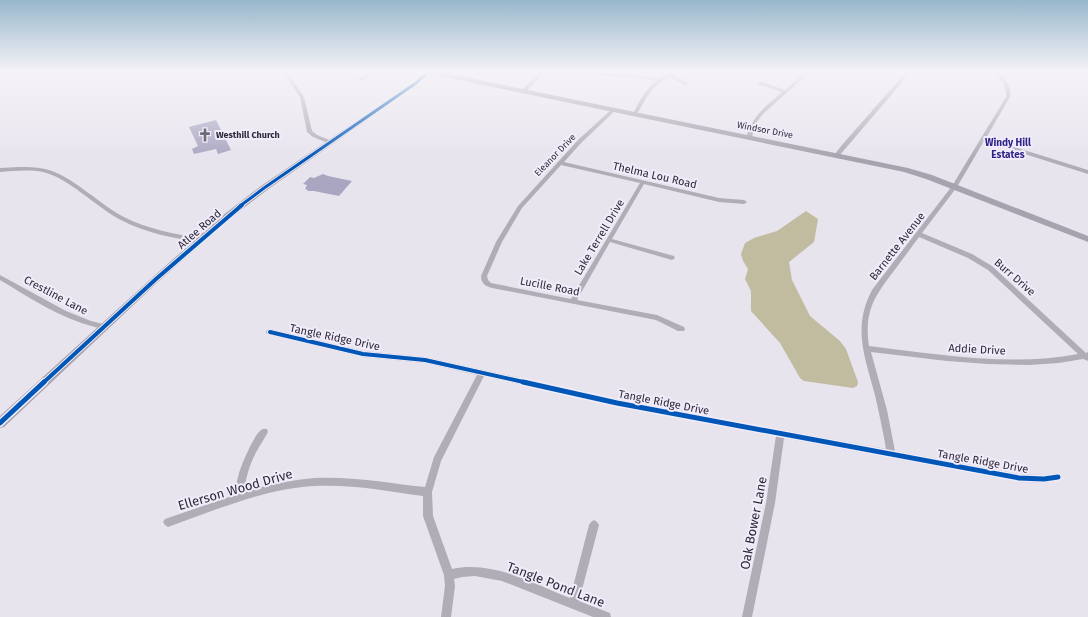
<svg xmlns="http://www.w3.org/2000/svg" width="1088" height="617" font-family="'Fira Sans',sans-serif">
  <rect width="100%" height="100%" fill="#e8e4ee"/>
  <polygon fill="#c1bca0" points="806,211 818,219 814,242 789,262 792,280 810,316 840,341 846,349 858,382 857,386 853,388 804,381 800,378 780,343 751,311 751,291 745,279 748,269 743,261 741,254 745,243 754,238 777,231"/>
  <g fill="#aaa6c2">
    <polygon points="216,120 231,150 218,154 216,149 194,154 192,149 198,146 189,127"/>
    <polygon points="323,174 328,176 352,181 339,196 314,191 307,191 308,190 305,189 307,185 303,184 310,177 314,178"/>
  </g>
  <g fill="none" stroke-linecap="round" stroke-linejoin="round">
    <g fill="#b0adb7" fill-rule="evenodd">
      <polygon points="283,72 287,72 304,97 312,131 317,135 332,141 332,143 328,143 313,137 307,132 300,97"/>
      <polygon points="369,72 374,72 362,81 358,81 358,79"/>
      <polygon points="539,72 544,72 526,92 522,92 522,90"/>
      <path d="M585,72L636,75L659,79L667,74L674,72H681L673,75L689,84L685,85L669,77C653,85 646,98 637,114L635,115L633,114C639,102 645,90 656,81L636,77L605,76Z"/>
      <path d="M805,72H810L763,114L756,123L752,137L749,139L747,138L746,137C755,113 764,108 782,92L758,84V82H762L785,90Z"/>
      <polygon points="906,72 911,72 839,156 835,156 834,155 842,145"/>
      <path d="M991,72C1003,72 1012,85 1010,97L986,138L1088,170V174L984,141L957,187L922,233L972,254L992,266L1086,353L1088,352V361L1083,359L1059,363L1030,365L988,364L947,361L871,352L887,410L895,451L1019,474L1044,475L1058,473L1061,474L1062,477L1061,480L1044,483L1019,482L784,438L775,503L752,617H742L766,503L776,436L617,406L484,376L441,461L432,492L433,516L452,569C493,560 532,583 570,598L589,525L591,522L594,520L597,522L599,525L579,601L610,613L611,617H593L502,581L475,576L462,577L454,579L455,586L451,617H441L445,586L444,575L423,516V496C388,491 351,484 314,486C264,489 215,510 168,527L165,525L163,522L165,519L235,495C236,487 237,480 239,473C242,463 254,435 261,430C264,428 264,429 267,429L268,432C265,438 261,443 258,449C250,462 246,477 244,492C267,485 290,480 314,478C351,476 388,483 425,487L434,457L477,375L425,363L363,357L267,334L266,332L267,330L270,329L363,351L425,357L617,400L886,449C883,431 879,413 875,395C865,357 852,328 872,290L952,186L1006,97C1007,84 1000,79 991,72ZM919,237L968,258L988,270L1078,354C1011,367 936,354 869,346C864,312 874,297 893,272C902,260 911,248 919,237Z"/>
      <path d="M612,109L616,110L582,142L564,162L719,198L744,200L747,202L744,204L719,202L644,184L612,239L674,256L675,258L672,260L610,242L577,300L657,315L684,327L685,329L684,331H678L656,320L492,288C485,286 481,283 481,276L496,242L518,206L578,140ZM561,165L640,183L571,299L491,283L488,280L487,276L502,242L522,208Z"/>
      <path d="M18,167C29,167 41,167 52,171C78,181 99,204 124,217C147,229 174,234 200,238L203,240L200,242C173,238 145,233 121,220C96,207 69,178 43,172C29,169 14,171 0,172V168Z"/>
      <path d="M0,275L66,311L91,321L107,325L108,327L107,329C102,330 99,328 95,327C60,318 30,298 0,280Z"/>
    </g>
    <polygon fill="#a7a3ae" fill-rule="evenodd" points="424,72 440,72 908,168 932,175 1088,236 1088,242 926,179 904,172 430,74 418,84 267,190 228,220 159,281 4,427 0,428 0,416 153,277 222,216 261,186 414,82"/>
    <g stroke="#f2ecfa" stroke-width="5">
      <polyline id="cycleway-far2" points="240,206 264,188 416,83 428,72"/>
    </g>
    <g stroke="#f2ecfa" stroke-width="6">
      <g id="cycleway-far1">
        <polyline points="270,332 363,354 425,360 528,383"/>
        <polyline points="43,383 156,279 242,205"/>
      </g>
    </g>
    <g stroke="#f2ecfa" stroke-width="8">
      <g id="cycleway">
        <polyline points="523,382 617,403 1019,478 1044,479 1058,477"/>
        <polyline points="0,423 44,382"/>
      </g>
    </g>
    <use href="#cycleway-far2" stroke="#0057b8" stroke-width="3"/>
    <use href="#cycleway-far1" stroke="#0057b8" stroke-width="4"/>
    <use href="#cycleway" stroke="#0057b8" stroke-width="5"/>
  </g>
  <linearGradient id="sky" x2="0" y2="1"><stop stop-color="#98b7cb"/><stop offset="0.45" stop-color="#f5f3f7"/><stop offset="1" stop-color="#f5f3f7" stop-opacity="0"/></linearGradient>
  <rect width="1088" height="159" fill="url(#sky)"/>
  <defs>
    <g id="church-bare" transform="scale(1.08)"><path d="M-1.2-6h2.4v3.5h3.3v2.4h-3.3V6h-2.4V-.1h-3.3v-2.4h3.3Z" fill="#6e6b78" stroke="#f2ecfa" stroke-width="2.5" paint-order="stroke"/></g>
  </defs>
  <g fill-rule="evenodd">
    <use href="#church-bare" x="205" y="135"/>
  </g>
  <g text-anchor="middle" stroke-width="4" stroke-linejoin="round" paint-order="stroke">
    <g font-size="9" fill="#2d2a39" stroke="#f2ecfa">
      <text transform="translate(765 130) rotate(11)" y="3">Windsor Drive</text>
      <text transform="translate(555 155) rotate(-46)" y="3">Eleanor Drive</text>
    </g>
    <g font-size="9" font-weight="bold" fill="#2d2a39" stroke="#f2ecfa" text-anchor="start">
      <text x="216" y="138">Westhill Church</text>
    </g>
    <g font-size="10" font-weight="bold" fill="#2e2488" stroke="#f2ecfa">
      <text x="1008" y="146">Windy Hill<tspan x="1008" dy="12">Estates</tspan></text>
    </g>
    <g font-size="11" fill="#2d2a39" stroke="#f2ecfa">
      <text transform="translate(655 175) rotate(13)" y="4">Thelma Lou Road</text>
      <text transform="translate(199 229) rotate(-41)" y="4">Atlee Road</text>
      <text transform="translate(599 237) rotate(-59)" y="4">Lake Terrell Drive</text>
      <text transform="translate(897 246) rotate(-52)" y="4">Barnette Avenue</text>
      <text transform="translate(1015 277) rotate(41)" y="4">Burr Drive</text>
      <text transform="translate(550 286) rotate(11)" y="4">Lucille Road</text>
      <text transform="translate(56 295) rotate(28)" y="4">Crestline Lane</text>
      <text transform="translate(335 337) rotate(12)" y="4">Tangle Ridge Drive</text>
      <text transform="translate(977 349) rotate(3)" y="4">Addie Drive</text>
      <text transform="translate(664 402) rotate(11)" y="4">Tangle Ridge Drive</text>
      <text transform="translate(983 461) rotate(10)" y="4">Tangle Ridge Drive</text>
    </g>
    <g font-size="13" fill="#2d2a39" stroke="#f2ecfa">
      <text transform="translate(235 489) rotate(-16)" y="5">Ellerson Wood Drive</text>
      <text transform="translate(753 523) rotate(-79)" y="5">Oak Bower Lane</text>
      <text transform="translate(556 584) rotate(21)" y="5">Tangle Pond Lane</text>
    </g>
  </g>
</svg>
